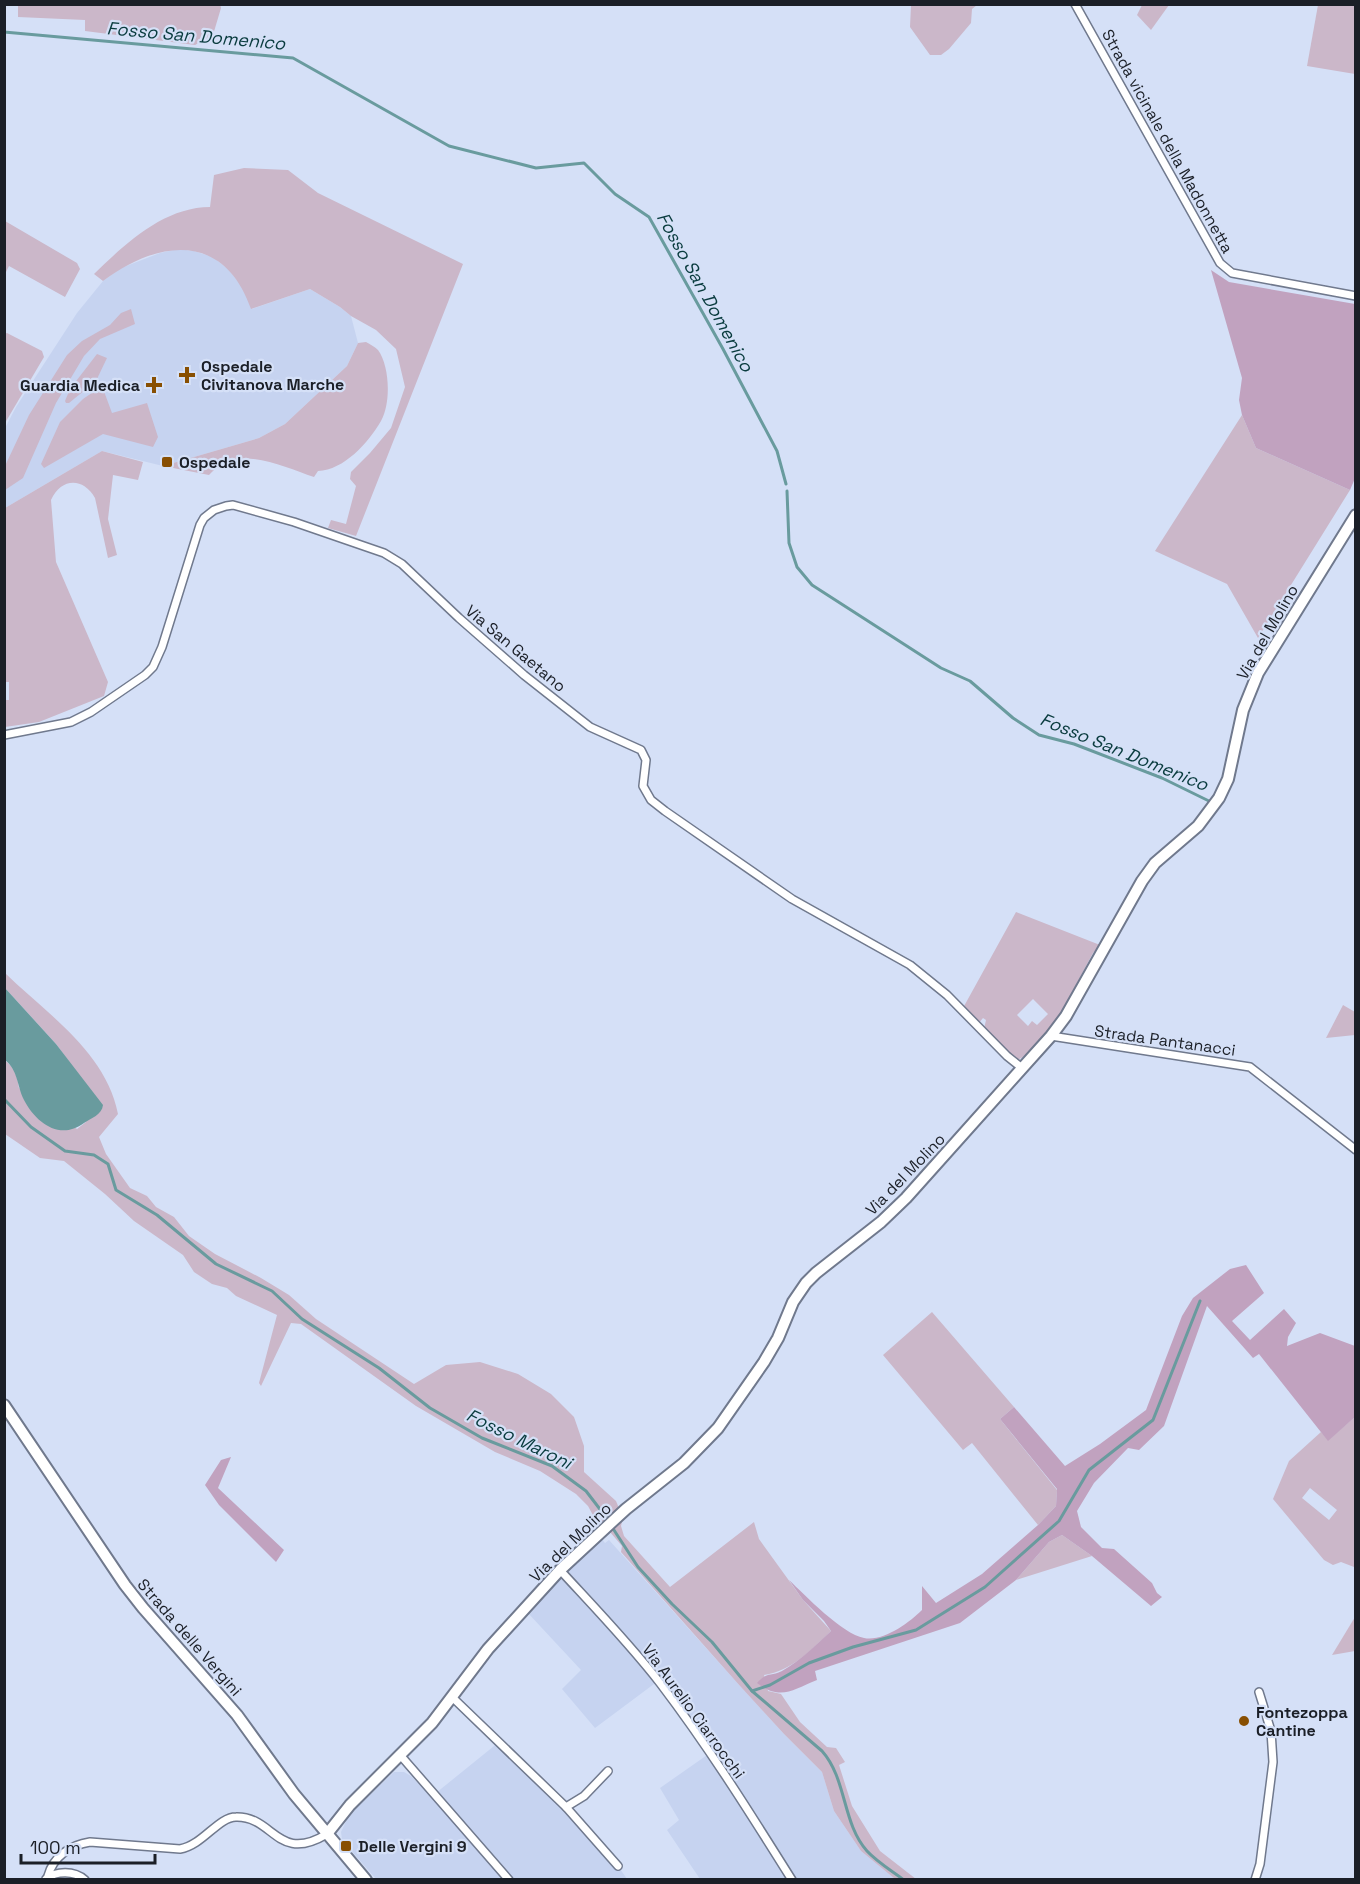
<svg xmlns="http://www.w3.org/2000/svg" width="1360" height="1884" font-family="'Space Grotesk',sans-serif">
  <rect width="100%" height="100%" fill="#d5e0f7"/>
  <g fill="#c6d3f0">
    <polygon points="178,249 194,251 213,257 229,270 244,289 252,309 310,289 340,307 351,316 358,343 347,366 285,424 259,438 163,466 102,451 5,508 4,430 16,407 77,313 103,281 121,268 160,253"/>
    <polygon points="601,1538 605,1543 609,1540 740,1686 784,1734 822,1772 834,1811 861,1851 895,1879 700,1879 667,1830 679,1820 660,1788 710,1753 658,1681 595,1728 562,1689 581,1670 527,1612"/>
    <polygon points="499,1742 566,1807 618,1866 627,1879 376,1879 342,1840 341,1832 349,1815 394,1772 404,1772 411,1776 431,1797"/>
  </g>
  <g fill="#cbb7c9" fill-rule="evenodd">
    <polygon points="18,5 220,4 221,8 213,35 195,45 85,31 85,20 18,17"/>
    <polygon points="911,5 911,4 977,5 972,9 971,23 949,49 941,55 930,55 910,27"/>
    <polygon points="1142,5 1169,5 1151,30 1137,15"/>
    <polygon points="1318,5 1355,5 1355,74 1307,66"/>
    <path d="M244,168L288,170L318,193L463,264L356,536L328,528L331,520L346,524L356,486L350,479L351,472L370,453L391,428L405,387L396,349L376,330L351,316L340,307L310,289L251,309C224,232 159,239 103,281L94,274C125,244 164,207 210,207L214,175Z"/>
    <polygon points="5,221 77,263 80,269 65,297 9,266 5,274"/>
    <polygon points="131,309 135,324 100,339 84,356 56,403 23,478 5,490 5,466 29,415 67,355 82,341 110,325 121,313"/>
    <polygon points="7,333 42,351 44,357 5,423 4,334"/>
    <path d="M366,342C370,344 375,347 378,350C390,366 391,404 381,421C368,443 344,470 318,471L314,477C287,468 251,450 223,463C218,466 213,471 209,475L163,466L259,438L285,424L347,366L358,343Z"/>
    <polygon points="97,354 107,358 96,381 69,403 66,403 65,401 70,389"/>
    <polygon points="102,386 112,413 147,403 158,437 153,447 103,434 44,468 41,464 60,422 83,399"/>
    <polygon points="1242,415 1256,448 1350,490 1258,638 1227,584 1155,551"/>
    <path d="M102,451L143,462L138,480L113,475L108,519L117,555L108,558L95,498C83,477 61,478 51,500L56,562L108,682L104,696L39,722L5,727V700H9V682H4L5,508Z"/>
    <path d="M1016,912L1100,945L1093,953L1063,1009L1048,1032L1027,1054L1018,1060L1015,1059L984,1029L986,1020L983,1018L978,1024L963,1008ZM1033,999L1048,1014L1037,1025L1032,1021L1028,1026L1017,1015Z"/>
    <path d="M5,973C47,1014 106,1052 118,1114L99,1137L106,1154L130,1188L147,1196L156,1207L174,1217L189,1236L215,1254L261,1278L289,1295L316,1319L414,1384L446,1365L480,1362L518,1374L551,1394L574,1417L584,1446V1472L616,1501L623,1518L621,1526L624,1536L670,1587L754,1522L759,1539L803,1600L831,1631C811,1650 792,1671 764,1675L768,1691L781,1694L800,1722L827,1747L836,1748L845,1762L839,1765L852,1806L880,1851L916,1879H895L861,1851L834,1811L822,1772L784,1734L740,1686L621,1552L622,1546L610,1532L607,1531L595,1519L588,1506L576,1494L540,1471L495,1452L416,1406L301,1324L291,1323L261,1386L259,1383L277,1315L236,1296L227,1288L212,1284L194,1272L183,1255L134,1221L105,1194L64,1161L40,1158L5,1134L4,1060C15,1067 17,1076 19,1088L77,1129L86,1122L81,1078L56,1044L5,988Z"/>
    <polygon points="1343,1005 1355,1012 1355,1035 1326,1038"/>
    <polygon points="932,1312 1014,1407 1000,1419 1057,1490 1056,1506 1038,1525 972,1443 963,1450 883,1355"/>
    <path d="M1355,1417V1572L1354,1567L1341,1562L1333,1565L1324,1560L1273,1499L1289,1461L1321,1432L1328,1440ZM1310,1488L1337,1510L1329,1520L1302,1498Z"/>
    <polygon points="1062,1535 1092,1556 1016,1580 1049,1542"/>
    <polygon points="1355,1617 1355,1651 1332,1655"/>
  </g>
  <g fill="#c1a2bf">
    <polygon points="1211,270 1229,282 1355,304 1356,476 1350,490 1256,448 1242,415 1239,400 1242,378"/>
    <path d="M1246,1265L1264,1293L1232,1321L1250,1340L1284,1309L1296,1323L1288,1337L1287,1346L1320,1333L1355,1346V1417L1328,1441L1259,1354L1253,1358L1207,1306L1164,1426L1139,1450L1128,1448L1094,1483L1077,1511L1081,1527L1102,1548L1114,1549L1152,1583L1157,1593L1162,1597L1151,1606L1092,1556L1062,1535L1049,1542L1016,1580L960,1623L815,1671L817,1680C792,1690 781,1701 757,1683C768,1671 770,1677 782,1671C801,1660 815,1646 831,1631L824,1621L803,1600L789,1580C805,1595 842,1634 864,1638C883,1642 909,1623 922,1610V1586L936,1603L982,1574L1038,1525L1056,1506L1057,1489L1000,1419L1014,1407L1065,1466L1100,1444L1146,1410L1182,1316L1193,1298L1230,1269Z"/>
    <polygon points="231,1457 218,1488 284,1550 276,1562 219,1505 205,1485 221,1460"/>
  </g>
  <path fill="#699b9e" d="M5,988L56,1044L103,1105C102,1115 91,1118 84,1123C60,1141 36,1123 24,1100C17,1086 18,1070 5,1060Z"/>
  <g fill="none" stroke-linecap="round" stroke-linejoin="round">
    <g stroke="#699b9e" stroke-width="3">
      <polyline points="4,32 293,58 449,146 536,168 584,163 615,194 649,217 723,349 777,451 786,484"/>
      <polyline points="787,491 789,543 797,567 812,585 941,668 970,681 1013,718 1039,735 1074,744 1162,778 1211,802"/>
      <polyline points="4,1099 31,1127 65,1151 94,1155 108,1164 116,1190 157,1215 216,1264 272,1291 302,1319 379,1368 430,1408 482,1438 552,1466 586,1491 609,1521"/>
      <path d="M612,1527L638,1567L672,1604L712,1642L752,1691L822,1751C847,1779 842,1823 867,1851C877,1862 892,1871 904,1880"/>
      <polyline points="752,1691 770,1685 809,1663 853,1647 916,1630 985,1587 1059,1521 1089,1470 1153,1420 1200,1301"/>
    </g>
    <g stroke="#70798d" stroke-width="10">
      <g id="street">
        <polyline points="1075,4 1220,263 1232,273 1356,296"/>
        <polyline points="4,735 71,722 91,712 145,675 153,667 162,647 200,525 204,518 214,510 226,506 233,505 294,522 384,553 402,564 459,618 524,675 590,727 641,750 646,760 643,786 651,800 665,811 792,899 910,965 947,995 1007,1056 1022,1068"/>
        <polyline points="1051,1036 1250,1067 1356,1150"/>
        <path d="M560,1570C594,1607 629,1643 660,1683C708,1746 750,1813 792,1880"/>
        <polyline points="452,1697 566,1807 618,1866"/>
        <polyline points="401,1756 509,1880"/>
        <polyline points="566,1807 584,1796 608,1771"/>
        <path d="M48,1876C53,1857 70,1845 90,1842L180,1849C203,1845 218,1817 236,1817C274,1816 277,1864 327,1834"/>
        <path d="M46,1879C56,1871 74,1870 85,1880"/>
        <polyline points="1255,1880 1260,1864 1273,1762 1271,1731 1259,1692"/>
      </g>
    </g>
    <g stroke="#70798d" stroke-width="14">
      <g id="secondary">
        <polyline points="4,1405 125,1585 143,1608 237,1715 294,1794 366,1880"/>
        <polyline points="327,1834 350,1805 432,1723 488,1649 560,1570 626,1509 684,1463 718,1428 764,1362 778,1338 793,1302 806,1283 816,1273 881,1222 906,1198 1051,1036 1066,1016 1142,881 1155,863 1198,826 1219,798 1228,779 1243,710 1258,673 1356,515"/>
      </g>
    </g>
    <use href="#street" stroke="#fff" stroke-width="7"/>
    <use href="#secondary" stroke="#fff" stroke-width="10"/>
  </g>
  <g fill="#884f02" stroke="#d5e0f7" stroke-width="2">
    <path d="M184 366h6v6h6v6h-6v6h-6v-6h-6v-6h6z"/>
    <path d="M151 376h6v6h6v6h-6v6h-6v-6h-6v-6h6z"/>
    <rect x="161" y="456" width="12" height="12" rx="3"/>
    <circle cx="1244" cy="1721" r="6"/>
    <rect x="340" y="1840" width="12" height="12" rx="3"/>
  </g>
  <g text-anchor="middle" stroke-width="4.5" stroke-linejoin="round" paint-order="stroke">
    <g font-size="16" fill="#1b1f27" stroke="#d5e0f7">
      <text transform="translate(1168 141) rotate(61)" y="6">Strada vicinale della Madonnetta</text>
      <text transform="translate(1267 632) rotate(-60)" y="6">Via del Molino</text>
      <text transform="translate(516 648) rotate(40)" y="6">Via San Gaetano</text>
      <text transform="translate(1165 1040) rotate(8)" y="6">Strada Pantanacci</text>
      <text transform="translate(905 1174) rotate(-46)" y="6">Via del Molino</text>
      <text transform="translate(570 1542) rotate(-44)" y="6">Via del Molino</text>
      <text transform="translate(190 1637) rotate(49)" y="6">Strada delle Vergini</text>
      <text transform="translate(694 1711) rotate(54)" y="6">Via Aurelio Ciarrocchi</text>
    </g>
    <g font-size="16" font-weight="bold" fill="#1b1f27" stroke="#d5e0f7" text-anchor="start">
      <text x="201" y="372">Ospedale<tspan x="201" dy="18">Civitanova Marche</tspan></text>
      <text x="140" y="391" text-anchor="end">Guardia Medica</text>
      <text x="179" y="468">Ospedale</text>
      <text x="1256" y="1718">Fontezoppa<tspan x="1256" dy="18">Cantine</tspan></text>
      <text x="358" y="1852">Delle Vergini 9</text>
    </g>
    <g font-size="18" font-style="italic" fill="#093b3e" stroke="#d5e0f7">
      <text transform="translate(196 36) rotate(5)" y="6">Fosso San Domenico</text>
      <text transform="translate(705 292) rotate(61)" y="6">Fosso San Domenico</text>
      <text transform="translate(1124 752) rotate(22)" y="6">Fosso San Domenico</text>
      <text transform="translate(519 1439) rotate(26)" y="6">Fosso Maroni</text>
    </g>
  </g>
  <rect width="1360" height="1884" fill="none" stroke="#1b1f27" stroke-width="12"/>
  <path d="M21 1854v9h134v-9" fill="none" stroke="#1b1f27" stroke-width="3"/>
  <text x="30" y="1854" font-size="18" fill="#1b1f27" stroke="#d5e0f7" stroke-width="4.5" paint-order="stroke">100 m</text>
</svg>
